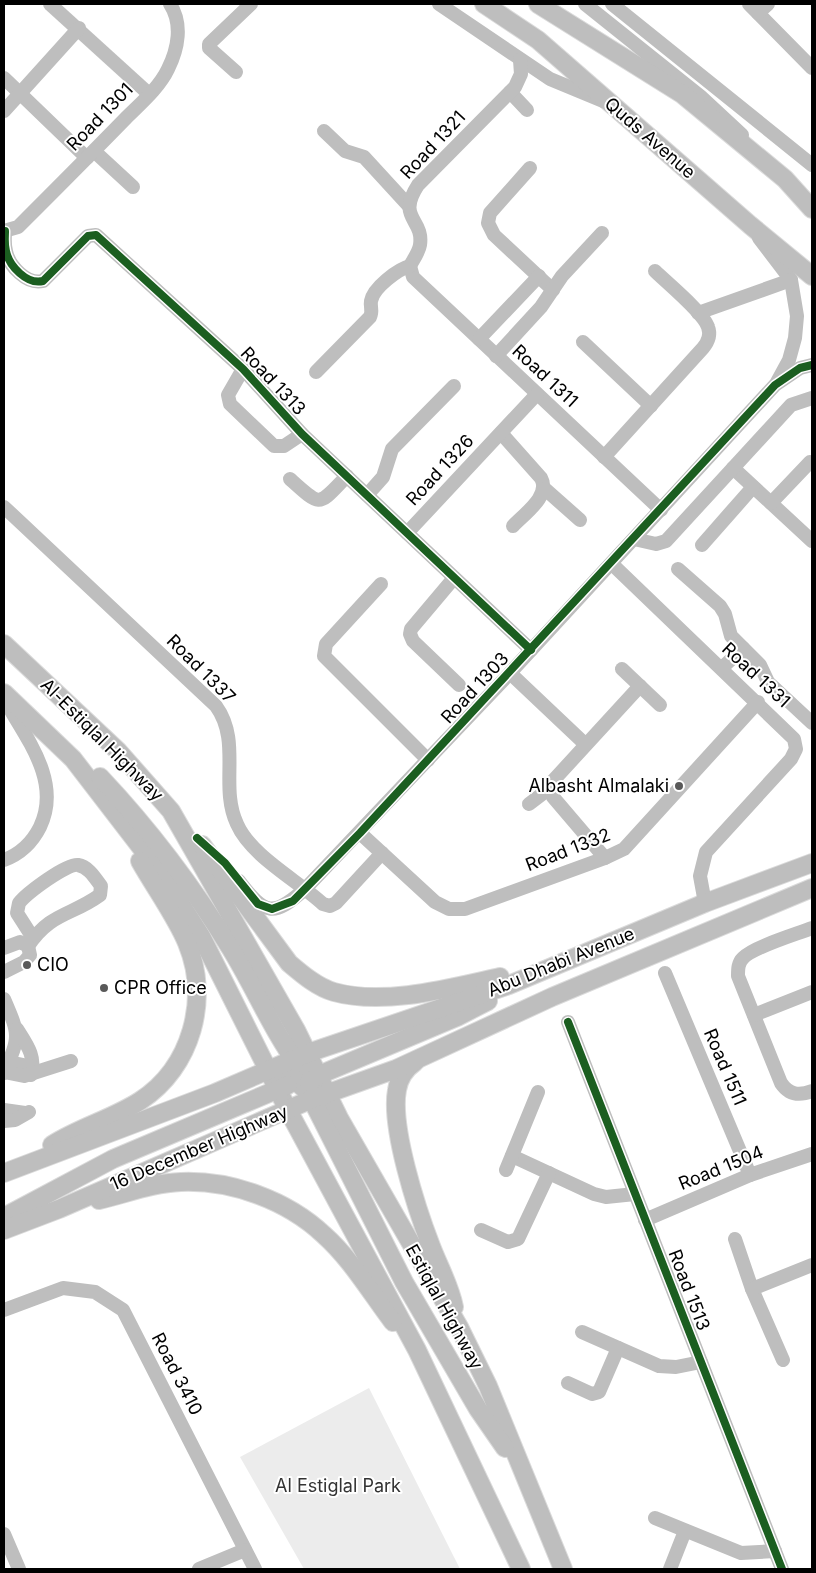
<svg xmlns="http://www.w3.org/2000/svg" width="816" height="1573" font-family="Inter,sans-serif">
  <rect width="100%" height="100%" fill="#fff"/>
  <polygon fill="#ececec" points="369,1388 460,1569 304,1569 240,1457"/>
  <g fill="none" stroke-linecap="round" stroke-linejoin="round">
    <g stroke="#dbdbdb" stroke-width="20">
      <g id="major">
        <polyline points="484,4 538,40 750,225 812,276"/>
        <polyline points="538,4 682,94 785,179 812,209"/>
        <polyline points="4,644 118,751 171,811 296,1030 339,1118 459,1327 488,1386 563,1569"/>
        <polyline points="4,693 73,759 163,876 201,936 288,1110 417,1350 521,1569"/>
        <path d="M100,777C150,830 193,887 231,949C255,988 273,1032 300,1068"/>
        <path d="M202,845L289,963C302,974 317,987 334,992C384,1006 450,988 500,977"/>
        <path d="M415,1062C405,1069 399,1077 397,1090C390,1127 417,1210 431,1246C439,1267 450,1286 454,1307"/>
        <polyline points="268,1071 289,1075 308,1092 404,1282 478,1409 505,1448"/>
        <polyline points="309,1082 319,1075 457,1017 488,1001"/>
        <path d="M52,1145C80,1127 112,1119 140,1101C192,1067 210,999 187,943C177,918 154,886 140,861"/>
        <polyline points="4,1173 215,1093 308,1053 509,985 705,903 812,863"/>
        <path d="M99,1200C125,1194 153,1183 181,1182C231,1180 287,1200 324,1235C351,1259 371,1293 393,1322"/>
        <polyline points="4,1217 113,1159 288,1085"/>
        <polyline points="4,1230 59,1209 312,1099 396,1069 552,997 812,888"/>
      </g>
    </g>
    <g stroke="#bebebe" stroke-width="14">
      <polyline points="50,4 149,94"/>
      <polyline points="439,4 550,79 608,103"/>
      <polyline points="585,4 700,96 742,135"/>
      <polyline points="612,4 812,165"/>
      <polyline points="749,4 812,68"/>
      <polyline points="758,13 768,4"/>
      <polyline points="236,72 209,48 209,44 251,4"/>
      <polyline points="4,78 87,158"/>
      <polyline points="510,92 527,110"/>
      <polyline points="4,111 79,28"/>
      <polyline points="324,131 345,151 364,157 408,205"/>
      <polyline points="94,151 133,187"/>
      <polyline points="530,168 490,213 488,223 494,235 553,290"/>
      <path d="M4,231L18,227C54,191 90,155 126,118C140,104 159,88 168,69C178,49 183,24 170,4"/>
      <path d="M5,231C5,237 4,244 6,251C9,266 27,285 43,281L88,236L96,235L243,369L302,434L531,650"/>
      <polyline points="759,238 791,280 797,316 795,338 789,360 777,382"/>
      <polyline points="410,266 413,277 661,510"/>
      <path d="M410,266C413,260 419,252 420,245C424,218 396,219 418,185L515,87L521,74L520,60"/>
      <polyline points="698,313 791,280"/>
      <polyline points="479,339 539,276"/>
      <polyline points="583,342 651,406"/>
      <polyline points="496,356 541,307 562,276 602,233"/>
      <polyline points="243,369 228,395 230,404 274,446 284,446 302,434"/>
      <path d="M316,372L370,317C373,311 370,307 371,301C373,288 398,269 410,266"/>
      <path d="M501,433L541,478C551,496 524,514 513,526"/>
      <path d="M604,457L703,348C708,342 711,335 708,327C704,313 666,282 655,271"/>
      <polyline points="733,468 812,541"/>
      <path d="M290,479C322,508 318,506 347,476"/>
      <polyline points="545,489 580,520"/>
      <polyline points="367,495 383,477 392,449 454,386"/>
      <polyline points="771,503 810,462"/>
      <path d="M4,507L216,706C242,742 219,786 237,824C251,856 297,880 323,904L330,906L336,903L382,853"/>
      <polyline points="407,533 537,394"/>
      <polyline points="634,539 656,544 666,541 791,405 812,398"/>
      <polyline points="702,545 753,487"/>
      <polyline points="612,564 794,739 796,749 791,759 706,852 700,876 705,903"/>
      <polyline points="678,569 720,606 725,614 731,636 760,665 768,682 812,723"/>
      <polyline points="454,578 411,629 410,634 413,641 459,685"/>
      <polyline points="381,584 326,644 324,656 428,760"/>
      <polyline points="722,668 743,648"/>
      <polyline points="622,669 660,705"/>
      <polyline points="510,673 585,744"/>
      <path d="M4,699C26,738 62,781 40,827C32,843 20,854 4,860"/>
      <polyline points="529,804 550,788"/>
      <polyline points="360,833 435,902 449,909 465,909 605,858 624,849 758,702"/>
      <polyline points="605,858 553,797 551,783 640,686"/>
      <path d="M239,881C265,915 273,918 306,888L510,673L775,385L800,368L812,365"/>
      <path d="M812,928C797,934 753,947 743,958C738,963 738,969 738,976L781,1083C789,1095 799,1096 812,1091"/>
      <path d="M28,946C51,912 71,916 100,895L101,886C95,878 89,867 78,865C67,863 27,893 19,903L17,913L33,938"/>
      <polyline points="4,948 20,942 28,946 30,955 24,962 4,972"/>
      <polyline points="665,973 750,1175"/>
      <path d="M4,999C20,1036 20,1036 4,1073"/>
      <polyline points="754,1015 812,992"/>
      <polyline points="568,1022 782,1569"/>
      <path d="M17,1029C27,1045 36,1056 31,1075"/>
      <polyline points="9,1062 33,1067"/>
      <polyline points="4,1072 24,1076 71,1061"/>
      <polyline points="4,1110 25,1113"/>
      <polyline points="4,1121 15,1120 29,1112"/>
      <polyline points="512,1156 594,1194 606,1197 635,1194"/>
      <polyline points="506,1170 538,1092"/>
      <polyline points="645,1220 750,1175 812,1154"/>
      <polyline points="481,1230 508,1242 518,1239 549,1173"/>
      <polyline points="735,1239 752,1289 783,1360"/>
      <polyline points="752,1289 812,1265"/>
      <polyline points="4,1310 63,1288 95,1292 123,1310 255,1569"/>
      <polyline points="582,1332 659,1366 676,1367 701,1362"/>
      <polyline points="568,1383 592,1394 599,1392 618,1348"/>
      <polyline points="655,1518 741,1553 775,1551"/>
      <polyline points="4,1534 19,1569"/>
      <polyline points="199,1569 245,1550"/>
      <polyline points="670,1569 685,1531"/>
    </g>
    <use href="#major" stroke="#bebebe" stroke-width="18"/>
    <g stroke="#fff" stroke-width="11">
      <g id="cycleway">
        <path d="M5,231C5,237 4,244 6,251C9,266 27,285 43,281L88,236L96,235L243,369L302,434L531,650"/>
        <polyline points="197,838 225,863 258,904 272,909 293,901 360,833 775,385 800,368 812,365"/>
        <polyline points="568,1022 782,1569"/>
      </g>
    </g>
    <use href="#cycleway" stroke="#1b5e20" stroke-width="8"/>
  </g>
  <g fill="#595959" stroke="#fff" stroke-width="2">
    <circle cx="679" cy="786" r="5"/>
    <circle cx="27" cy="965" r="5"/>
    <circle cx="104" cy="988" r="5"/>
  </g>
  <g text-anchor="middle" stroke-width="4" stroke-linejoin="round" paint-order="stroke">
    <g font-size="18" fill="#000" stroke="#fff">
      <text transform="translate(100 117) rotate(-46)" y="6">Road 1301</text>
      <text transform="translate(650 138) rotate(41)" y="6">Quds Avenue</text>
      <text transform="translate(433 145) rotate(-47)" y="6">Road 1321</text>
      <text transform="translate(545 376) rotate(43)" y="6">Road 1311</text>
      <text transform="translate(273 381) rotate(47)" y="6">Road 1313</text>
      <text transform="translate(440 470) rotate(-47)" y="6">Road 1326</text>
      <text transform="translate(201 669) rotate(45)" y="6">Road 1337</text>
      <text transform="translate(756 675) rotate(43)" y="6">Road 1331</text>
      <text transform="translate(475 688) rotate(-47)" y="6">Road 1303</text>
      <text transform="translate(102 740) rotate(45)" y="6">Al-Estiqlal Highway</text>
      <text transform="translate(568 850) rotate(-21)" y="6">Road 1332</text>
      <text transform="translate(561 962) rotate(-22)" y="6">Abu Dhabi Avenue</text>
      <text transform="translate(725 1067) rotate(67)" y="6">Road 1511</text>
      <text transform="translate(199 1148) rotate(-23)" y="6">16 December Highway</text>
      <text transform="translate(721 1168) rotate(-22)" y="6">Road 1504</text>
      <text transform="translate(689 1290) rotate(69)" y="6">Road 1513</text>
      <text transform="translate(444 1307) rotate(61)" y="6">Estiqlal Highway</text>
      <text transform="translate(177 1374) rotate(63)" y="6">Road 3410</text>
    </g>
    <g font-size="18" fill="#000" stroke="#fff" text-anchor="start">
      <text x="669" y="792" text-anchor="end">Albasht Almalaki</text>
      <text x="37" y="971">CIO</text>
      <text x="114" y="994">CPR Office</text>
    </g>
    <g font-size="18" fill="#333" stroke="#fff">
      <text x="338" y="1492">Al Estiglal Park</text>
    </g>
  </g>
  <rect width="816" height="1573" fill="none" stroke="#000000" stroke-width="10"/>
</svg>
